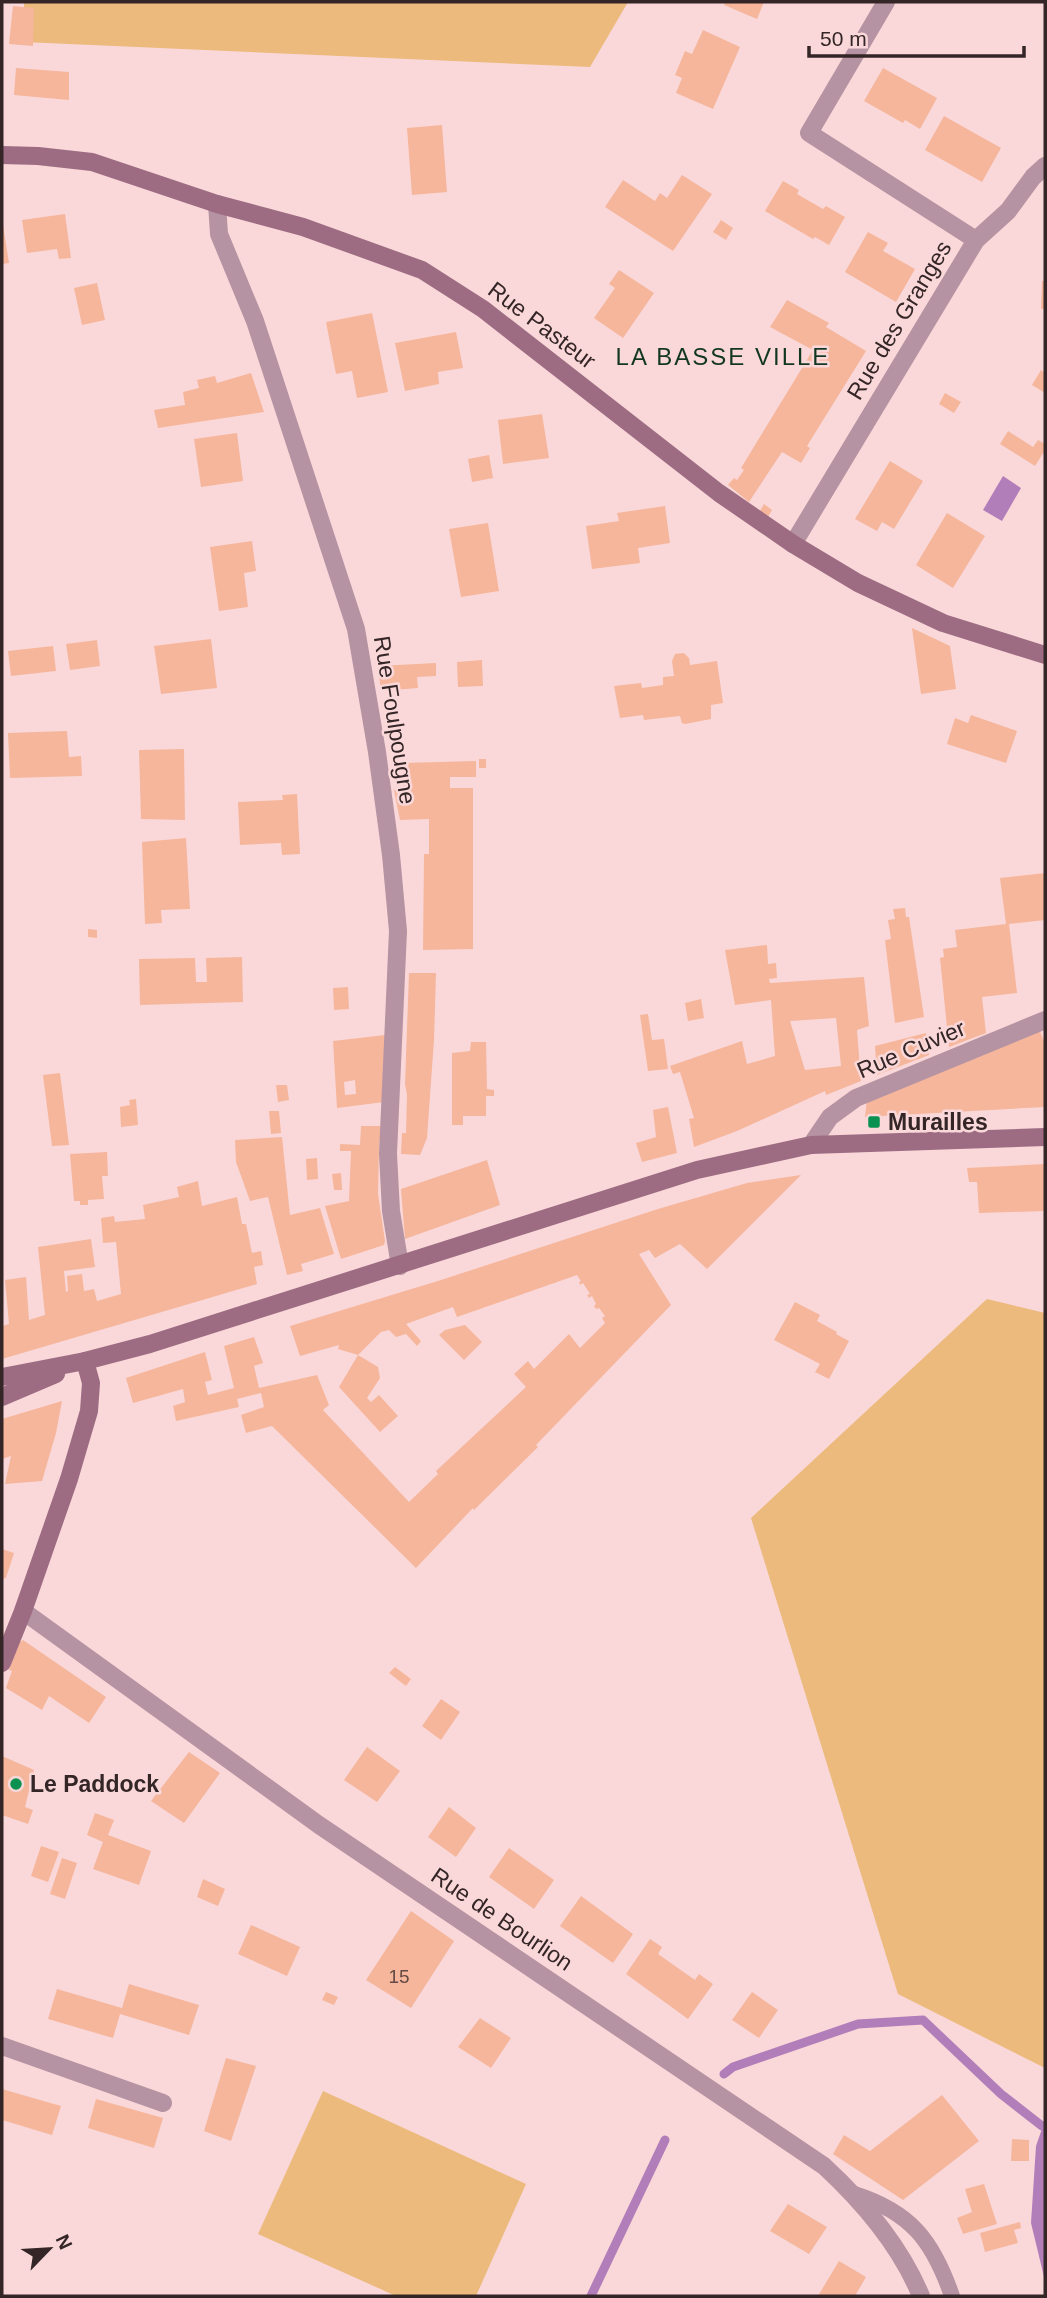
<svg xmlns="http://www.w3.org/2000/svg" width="1047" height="2298" font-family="Arial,sans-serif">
  <rect width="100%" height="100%" fill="#fad8d9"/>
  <g fill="#ebba7c">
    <polygon points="24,2 628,2 590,67 24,42"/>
    <polygon points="987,1299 1045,1313 1045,2068 898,1994 751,1518"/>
    <polygon points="323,2091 526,2184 476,2296 396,2296 258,2234"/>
  </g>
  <g fill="#b17eb9">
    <polygon points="1003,476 1021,488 1002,521 983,510"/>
    <polygon points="1045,2120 1045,2281 1031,2223 1036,2146"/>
  </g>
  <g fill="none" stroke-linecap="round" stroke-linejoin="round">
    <g stroke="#b17eb9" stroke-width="9">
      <polyline points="724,2074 733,2067 858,2024 923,2020 1001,2094 1042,2126"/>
      <polyline points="591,2296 665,2140"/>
    </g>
  </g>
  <g fill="#f5b69c" fill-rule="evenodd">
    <polygon points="725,2 764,2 757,19 724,5"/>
    <polygon points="13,6 34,8 33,46 9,44"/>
    <polygon points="703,30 740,47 713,109 676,93 682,78 675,75 685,51 692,54"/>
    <polygon points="16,68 69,72 69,100 14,95"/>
    <polygon points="883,68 937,98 920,129 905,120 903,123 864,101"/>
    <polygon points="944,116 1001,148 982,182 925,150"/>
    <polygon points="442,125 447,192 412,195 407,128"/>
    <polygon points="682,175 712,194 673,251 605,207 623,180 655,201 660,193 667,198"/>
    <polygon points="783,181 799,190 797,194 823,209 826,206 845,217 829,245 815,237 813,239 765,211"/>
    <polygon points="65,214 71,258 59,259 57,249 27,253 22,220"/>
    <polygon points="721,220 733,228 726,240 713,232"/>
    <polygon points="2,225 3,225 9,263 2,264"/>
    <polygon points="868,232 888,243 883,251 915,269 896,302 845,272"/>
    <polygon points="619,270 654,293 623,338 594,318 615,288 609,284"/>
    <polygon points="1042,281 1045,281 1045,309 1041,309"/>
    <polygon points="97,283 105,320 82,325 74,288"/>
    <polygon points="787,300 829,323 826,327 866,351 807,446 810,448 801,463 782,452 749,502 728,485 734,478 737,480 744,470 741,468 813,350 770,327"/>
    <polygon points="372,313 388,392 357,398 352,371 336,374 326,322"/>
    <polygon points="456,332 463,368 438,372 439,384 405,391 395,343"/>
    <polygon points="1041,370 1045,373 1045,393 1032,385"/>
    <polygon points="251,373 264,412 158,428 154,410 185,405 183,392 199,388 197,380 215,376 217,383"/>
    <polygon points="945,393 961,402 954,413 939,404"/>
    <polygon points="542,414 549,458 503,464 498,420"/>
    <polygon points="1008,431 1033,447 1038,440 1045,444 1045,450 1035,466 1000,444"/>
    <polygon points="237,433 243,481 201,487 194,439"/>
    <polygon points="489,455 493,478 472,482 468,459"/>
    <polygon points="890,461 923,481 894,529 882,522 877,531 855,519"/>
    <polygon points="764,504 772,510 768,517 760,511"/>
    <polygon points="665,506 670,543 638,548 640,563 592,569 586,526 619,521 617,513"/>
    <polygon points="947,513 985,536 953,588 916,565"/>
    <polygon points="488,523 499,591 461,597 449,529"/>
    <polygon points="252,541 256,571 244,573 248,607 219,611 210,547"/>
    <polygon points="912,628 950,646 956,689 921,694"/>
    <polygon points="211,639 217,688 161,694 154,646"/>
    <polygon points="97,640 100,666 70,670 66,644"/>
    <polygon points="53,646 56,671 11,676 8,651"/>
    <polygon points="684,653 689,658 690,665 717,661 723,703 711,705 711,719 685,724 682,723 680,716 644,720 643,715 620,718 614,686 641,683 642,688 663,685 663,677 674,676 672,661 675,654"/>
    <polygon points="482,660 483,686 458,687 457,662"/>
    <polygon points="436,663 436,676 417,677 418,688 381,691 378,666"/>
    <polygon points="971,715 1017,731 1006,763 947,744 955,718 968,723"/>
    <polygon points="67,731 69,757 81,756 82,776 10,778 8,733"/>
    <polygon points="184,749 185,820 141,819 139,750"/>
    <rect x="479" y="759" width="7" height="9"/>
    <polygon points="476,761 476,777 450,777 450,788 473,788 473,949 423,950 424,854 429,854 429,819 400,820 394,790 404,789 403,763"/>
    <polygon points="297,794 300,854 282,855 281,843 240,845 238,802 283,800 282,795"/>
    <polygon points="186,838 190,909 161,910 162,923 145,924 142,842"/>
    <polygon points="1045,873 1045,920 1009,924 1017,993 982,997 986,1033 949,1047 940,958 944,957 943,949 957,947 955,930 1006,924 1000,878"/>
    <polygon points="905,908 906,917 909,917 924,1017 895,1023 885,940 891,939 888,920 895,919 893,909"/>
    <polygon points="88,929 97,930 97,938 88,937"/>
    <path d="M767,945L768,964L776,963L777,978L769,979L770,983L864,977L869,1026L857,1030L861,1081L826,1095L825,1091L737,1131L694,1147L689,1119L694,1118L680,1072L673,1074L670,1066L742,1041L747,1064L775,1056L771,1000L735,1005L725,950ZM836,1018L841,1066L805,1070L790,1021Z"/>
    <polygon points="242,957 243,1002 140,1005 139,959 195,958 196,982 207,982 206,958"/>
    <polygon points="409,973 436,973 434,1040 427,1138 420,1155 401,1154 402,1133 406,1133 407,1095 405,1084"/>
    <polygon points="348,987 349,1009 334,1010 333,988"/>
    <polygon points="701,999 704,1018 688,1021 685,1003"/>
    <polygon points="648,1014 652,1040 664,1039 668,1069 648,1071 640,1015"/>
    <polygon points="1040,1031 1045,1044 1045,1107 865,1117 867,1099"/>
    <polygon points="926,1033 929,1055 877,1075 875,1046"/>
    <path d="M385,1035L384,1102L337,1108L333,1041ZM355,1080L356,1094L345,1095L344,1082Z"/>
    <polygon points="471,1042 486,1042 487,1089 494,1090 494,1096 486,1096 486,1116 463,1116 463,1125 452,1125 452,1053 470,1051"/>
    <polygon points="60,1073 69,1145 52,1146 43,1075"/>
    <polygon points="276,1085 287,1085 289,1100 278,1102"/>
    <polygon points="136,1099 138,1125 121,1127 120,1107 130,1105 129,1100"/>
    <polygon points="668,1107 677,1153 642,1162 636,1143 656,1137 653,1110"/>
    <polygon points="269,1111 279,1111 281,1133 271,1134"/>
    <polygon points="361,1126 381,1126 379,1148 378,1194 385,1241 384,1245 341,1259 325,1206 349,1201 351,1151 340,1151 340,1144 360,1145"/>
    <polygon points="282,1137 290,1215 320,1208 334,1254 301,1264 303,1271 287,1275 268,1197 250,1201 236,1162 235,1140"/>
    <polygon points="107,1152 108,1176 102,1176 104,1199 88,1200 88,1205 80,1205 80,1201 74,1201 70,1154"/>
    <polygon points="317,1158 318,1179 307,1180 306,1159"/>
    <polygon points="487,1160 500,1205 405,1239 401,1189"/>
    <polygon points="1045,1164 1045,1211 979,1213 977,1182 969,1182 967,1168"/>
    <polygon points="341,1173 342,1190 334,1190 332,1174"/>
    <polygon points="801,1175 707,1269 680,1244 655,1258 649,1250 639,1254 671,1305 536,1445 538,1447 474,1510 473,1508 416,1568 272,1426 246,1433 241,1415 264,1407 261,1393 237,1399 239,1407 176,1421 173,1406 185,1402 183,1389 133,1403 126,1378 205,1352 212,1380 205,1382 208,1395 234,1388 224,1346 254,1337 263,1363 254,1366 259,1388 317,1375 329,1405 323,1410 409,1502 438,1474 436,1471 526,1387 514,1374 528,1361 534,1369 569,1334 580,1348 605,1323 602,1318 605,1316 599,1308 596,1309 594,1306 596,1304 592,1296 589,1298 587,1295 590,1294 583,1283 580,1285 579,1282 581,1281 577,1275 457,1317 453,1307 406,1324 421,1341 417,1346 406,1334 396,1337 389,1330 381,1332 358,1355 378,1367 380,1378 367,1398 371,1402 379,1395 398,1416 380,1432 339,1387 358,1355 338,1349 339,1345 300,1356 290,1326 441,1280 658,1209 747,1183"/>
    <polygon points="198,1181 202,1206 237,1197 242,1224 246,1224 252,1253 261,1251 263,1265 254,1267 257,1284 2,1359 2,1326 9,1324 5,1280 26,1277 29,1320 45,1315 38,1247 91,1239 95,1267 64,1271 66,1292 68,1291 67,1276 82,1274 84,1291 94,1289 97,1301 121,1294 116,1242 103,1243 101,1218 114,1216 115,1222 145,1219 143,1205 179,1197 177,1187"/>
    <polygon points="795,1302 820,1315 817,1321 837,1332 836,1334 849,1341 829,1379 815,1372 820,1364 774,1340"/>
    <polygon points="465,1325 482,1342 464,1360 439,1335 445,1330"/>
    <polygon points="62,1401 56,1433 42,1481 5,1484 11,1456 2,1459 2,1419"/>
    <polygon points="2,1549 14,1553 6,1578 4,1578 2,1583"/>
    <polygon points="23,1640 106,1697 89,1723 49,1696 42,1710 6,1688 12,1671 9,1670 17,1644"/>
    <polygon points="395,1667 411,1679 406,1686 389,1673"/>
    <polygon points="441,1699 460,1712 441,1740 422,1726"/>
    <polygon points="367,1747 400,1771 377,1802 344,1780"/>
    <polygon points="189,1752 220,1773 184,1823 151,1801"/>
    <polygon points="2,1756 34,1770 25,1807 33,1810 28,1824 2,1815"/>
    <polygon points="449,1807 476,1828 456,1857 428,1837"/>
    <polygon points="95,1813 114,1820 108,1835 151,1851 139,1885 93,1869 103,1842 87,1835"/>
    <polygon points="41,1846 59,1852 48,1882 31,1876"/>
    <polygon points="509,1848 554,1880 534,1909 489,1877"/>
    <polygon points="62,1858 77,1863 65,1899 50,1894"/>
    <polygon points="203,1879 225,1889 218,1906 197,1897"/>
    <polygon points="581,1896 633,1934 613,1963 560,1926"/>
    <polygon points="411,1911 454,1941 411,2008 366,1980"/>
    <polygon points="251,1925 300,1947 287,1976 238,1954"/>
    <polygon points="650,1939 662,1947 658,1954 695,1980 699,1974 713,1984 688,2019 626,1974"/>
    <polygon points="129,1984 199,2005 189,2035 120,2014 113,2038 48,2019 57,1989 122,2008"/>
    <polygon points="326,1992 338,1997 334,2005 322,2000"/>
    <polygon points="752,1992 778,2010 759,2038 732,2020"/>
    <polygon points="480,2018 511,2038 491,2068 458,2047"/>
    <polygon points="226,2058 256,2066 231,2141 204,2131"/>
    <polygon points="2,2089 61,2106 52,2135 2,2120"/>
    <polygon points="942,2095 979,2141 903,2200 833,2154 844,2135 870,2151"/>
    <polygon points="96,2099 163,2118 154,2148 88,2128"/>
    <polygon points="1012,2139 1029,2140 1029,2161 1011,2161"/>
    <polygon points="984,2184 997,2224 963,2234 957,2218 972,2212 965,2189"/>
    <polygon points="788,2204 827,2227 809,2254 770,2231"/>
    <polygon points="1020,2222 1021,2228 1014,2230 1018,2243 985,2252 980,2233"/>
    <polygon points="839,2261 866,2277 855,2296 818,2296"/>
  </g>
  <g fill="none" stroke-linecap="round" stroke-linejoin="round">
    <path stroke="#b593a2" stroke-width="16" d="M854,2194C911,2212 933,2241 952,2296"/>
    <g stroke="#b593a2" stroke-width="18">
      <polyline points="886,2 809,133 976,240"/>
      <polyline points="217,204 219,234 255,321 356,629 377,752 391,855 398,931 388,1154 391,1211 400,1266"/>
      <polyline points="793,544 976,240 1008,211 1033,177 1045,166"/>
      <polyline points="811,1145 830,1117 856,1098 1045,1020"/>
      <path d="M23,1611L319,1825L824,2166C864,2203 900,2245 921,2296"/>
      <polyline points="2,2046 163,2103"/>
    </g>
    <g stroke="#9d6c83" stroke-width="18">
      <polyline points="2,155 38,156 92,162 217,204 303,227 422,270 483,309 719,493 793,544 858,583 943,623 1045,655"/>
      <polyline points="2,1377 85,1361 150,1344 697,1170 811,1145 1045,1137"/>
      <polyline points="2,1397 56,1374"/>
      <polyline points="2,1663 23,1611 69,1479 89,1411 91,1383 85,1361"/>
    </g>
  </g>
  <g fill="#089150" stroke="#fad8d9" stroke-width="2.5">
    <rect x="867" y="1115" width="14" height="14" rx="3.5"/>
    <circle cx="16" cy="1784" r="7"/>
  </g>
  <g text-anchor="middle" stroke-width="5" stroke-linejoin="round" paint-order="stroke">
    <g font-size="19" fill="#644944">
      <text x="399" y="1983">15</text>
    </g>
    <g font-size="23" fill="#342526" stroke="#fad8d9">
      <text transform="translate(899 320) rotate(-59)" y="8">Rue des Granges</text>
      <text transform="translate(542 325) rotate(37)" y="8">Rue Pasteur</text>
      <text transform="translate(395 720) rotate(81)" y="8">Rue Foulpougne</text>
      <text transform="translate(911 1049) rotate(-23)" y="8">Rue Cuvier</text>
      <text transform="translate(502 1919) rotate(34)" y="8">Rue de Bourlion</text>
    </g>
    <g font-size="23" font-weight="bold" fill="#342526" stroke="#fad8d9" text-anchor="start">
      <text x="888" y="1130">Murailles</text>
      <text x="30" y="1792">Le Paddock</text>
    </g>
    <g font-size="24" letter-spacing="2" fill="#123720" stroke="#fad8d9">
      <text x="723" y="365">LA BASSE VILLE</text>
    </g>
  </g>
  <rect width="1047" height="2298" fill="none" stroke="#342526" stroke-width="7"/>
  <g transform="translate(49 2249) rotate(65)" stroke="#fad8d9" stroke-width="5" paint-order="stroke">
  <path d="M0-5L12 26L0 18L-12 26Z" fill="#342526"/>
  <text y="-10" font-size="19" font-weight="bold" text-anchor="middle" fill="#342526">N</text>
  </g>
  <path d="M809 46v10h215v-10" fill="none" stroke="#342526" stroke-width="3.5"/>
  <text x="820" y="46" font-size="21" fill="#342526" stroke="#fad8d9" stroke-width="5" paint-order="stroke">50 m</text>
</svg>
